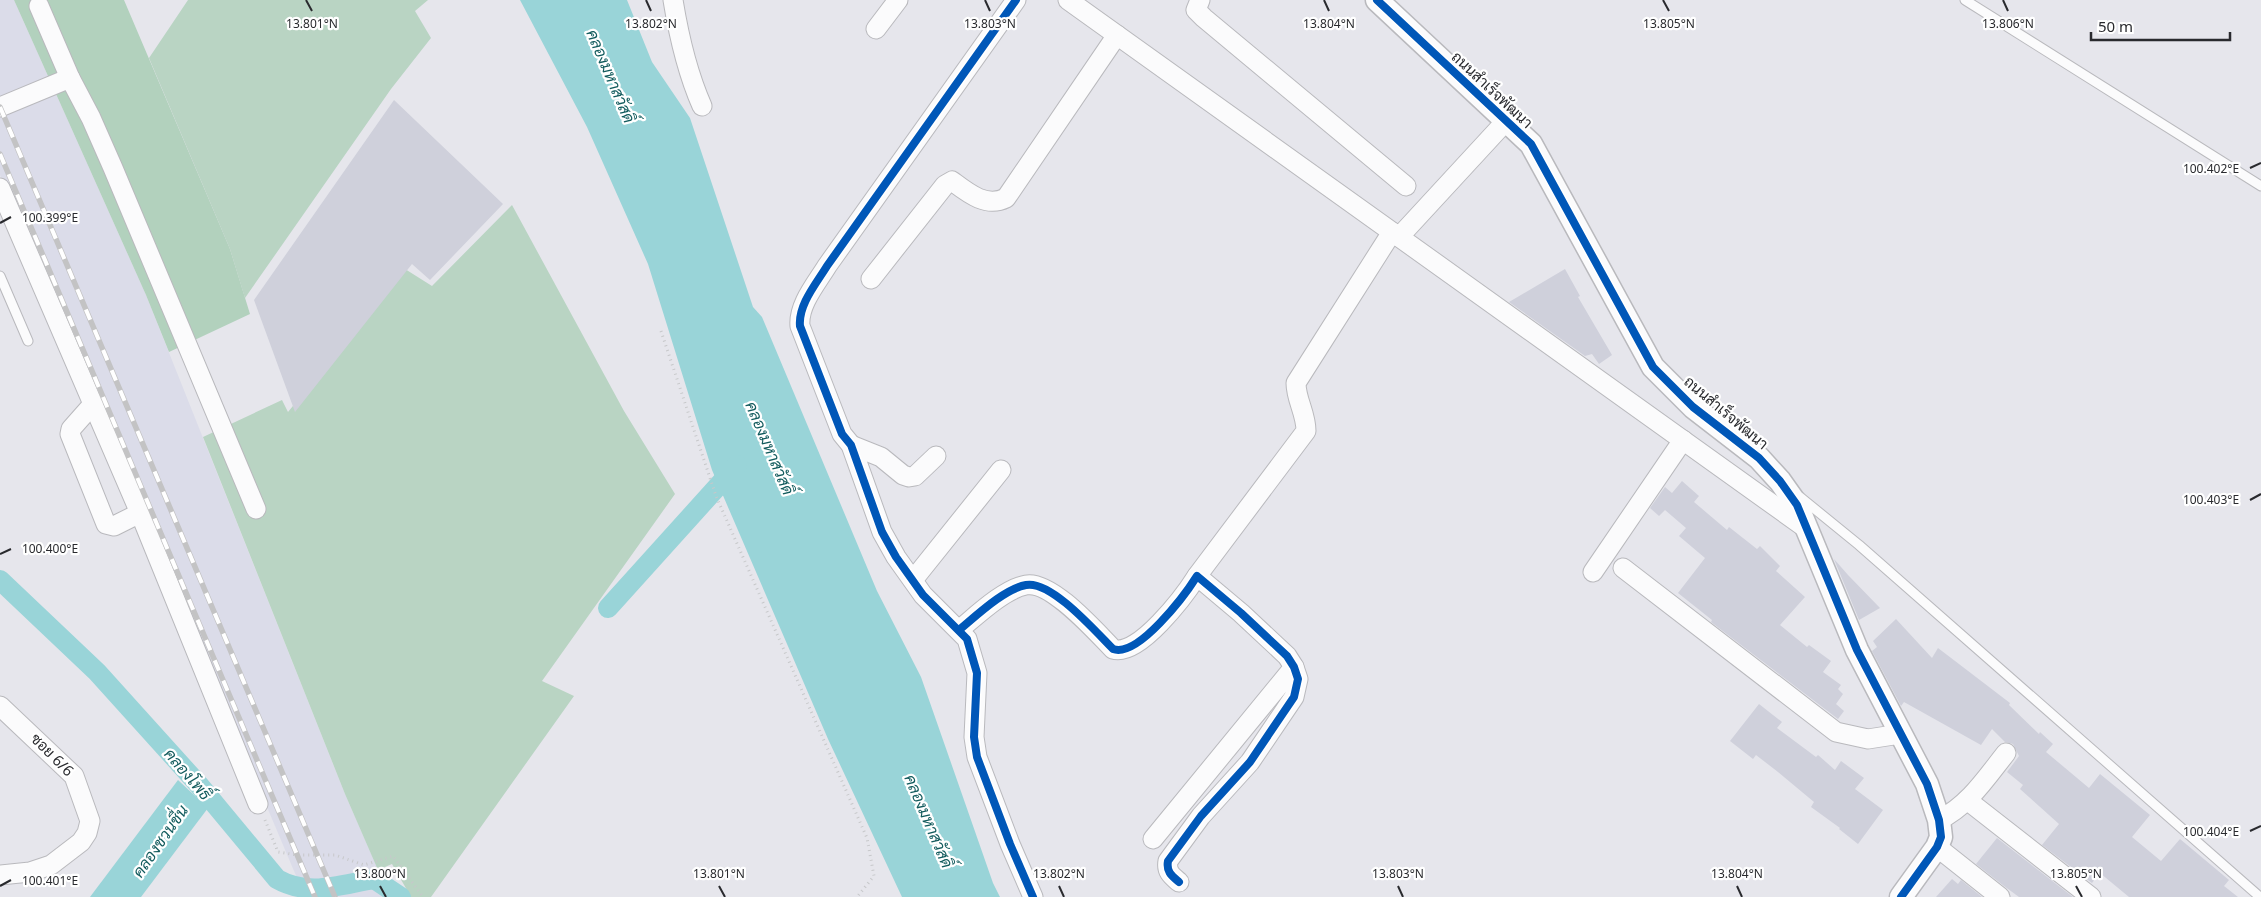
<svg xmlns="http://www.w3.org/2000/svg" width="2261" height="897" viewBox="0 0 2261 897" font-family="'Noto Sans',Sarabun,sans-serif">
  <rect width="100%" height="100%" fill="#e6e6ec"/>
  <path fill="#dbdce9" d="M0,0H14L146,295L345,794L390,897H305L0,175Z"/>
  <g fill="#b9d4c3">
    <path d="M188,0H428L415,11L431,38L391,89L245,298L230,249L149,58Z"/>
    <path d="M512,205L624,411L675,494L542,681L574,696L431,897H411L392,864L378,870L345,794L203,437L282,400L288,412L405,269L432,286Z"/>
  </g>
  <path fill="#b2d1bd" d="M14,0H124L230,249L250,314L169,352L146,295Z"/>
  <g fill="#99d4d8">
    <path d="M520,0H627L652,62L690,118L753,307L762,317L877,591L921,677L993,883L1000,897H902L828,739L712,470L648,264L587,127Z"/>
    <path d="M178,780L208,808L141,897H90Z"/>
  </g>
  <g fill="none" stroke-linecap="round" stroke-linejoin="round">
    <g stroke="#99d4d8" stroke-width="20">
      <path d="M0,580L97,672L199,785L277,879C309,897 339,885 374,879L401,897"/>
      <path d="M608,608L737,465"/>
    </g>
  </g>
  <g fill="#cfd0db">
    <path d="M394,100L503,204L430,280L412,264L295,412L254,300Z"/>
    <path d="M1565,269L1580,296L1578,297L1612,355L1599,364L1592,354L1585,356L1509,302Z"/>
    <path d="M1682,481L1699,496L1694,502L1727,530L1729,527L1757,549L1760,546L1780,566L1776,571L1805,597L1780,625L1807,647L1809,645L1831,661L1823,672L1841,685L1838,689L1843,694L1836,704L1844,711L1838,719L1711,622L1712,620L1678,593L1705,558L1679,536L1686,528L1665,510L1659,516L1650,508L1665,487L1672,493Z"/>
    <path d="M1834,559L1848,575L1880,608L1859,620Z"/>
    <path d="M1896,619L1932,658L1938,648L2010,703L2009,705L2039,734L2040,732L2053,744L2046,752L2089,788L2100,774L2150,815L2132,837L2161,861L2180,839L2229,880L2224,886L2238,897H2129L2100,873L2092,883L2042,845L2059,824L2020,789L2023,785L2007,772L2019,756L2013,744L2005,742L1992,729L1981,745L1904,702L1901,706L1872,651L1877,647L1873,641Z"/>
    <path d="M1759,704L1782,722L1777,728L1816,757L1818,755L1835,770L1841,761L1864,778L1855,789L1883,810L1858,844L1839,829L1840,828L1811,807L1814,802L1778,772L1756,755L1753,759L1730,741Z"/>
    <path d="M1997,838L2073,897H2019L2004,886L1976,864Z"/>
    <path d="M1952,879L1958,884L1961,880L1982,897H1936Z"/>
  </g>
  <g fill="none" stroke-linecap="round" stroke-linejoin="round">
    <g stroke="#b9b9bd" stroke-width="11">
      <g id="service">
        <path d="M1965,0L2261,186"/>
        <path d="M0,276L28,341"/>
        <path d="M1800,497L1859,545L2260,897"/>
      </g>
    </g>
    <g stroke="#b9b9bd" stroke-width="21">
      <g id="minor">
        <path d="M673,0C679,37 687,72 702,106"/>
        <path d="M1016,0L827,266C816,284 798,305 800,326L842,434L851,445L882,532L896,557L923,595L967,639L977,673L974,737L977,757L1010,844L1033,897"/>
        <path d="M1068,0L1807,529"/>
        <path d="M1200,0L1196,10L1204,18L1406,186"/>
        <path d="M39,6L70,78"/>
        <path d="M876,29L898,0"/>
        <path d="M0,107L70,78L91,118L113,168L256,509"/>
        <path d="M0,188L140,513L258,804"/>
        <path d="M1399,237L1506,121"/>
        <path d="M871,279L945,185L952,181C968,193 986,208 1006,198L1117,35"/>
        <path d="M94,403L71,429L70,434L106,524L114,526L140,513"/>
        <path d="M851,445L881,457L903,475L909,477L915,476L936,456"/>
        <path d="M1623,568L1836,732L1868,739L1900,734"/>
        <path d="M1593,572L1683,440"/>
        <path d="M1197,576L1306,431C1306,413 1296,400 1296,383L1392,232"/>
        <path d="M913,580L1001,470"/>
        <path d="M959,630C976,616 1004,589 1026,585C1051,580 1096,632 1113,649C1138,658 1185,595 1197,576L1241,613L1287,656L1294,667L1298,679L1294,697L1250,762L1201,816L1168,861C1166,872 1172,876 1179,882"/>
        <path d="M0,706L74,776L90,821L87,833L81,842L51,865L30,872L0,875"/>
        <path d="M1967,800L2091,897"/>
        <path d="M1939,820C1969,805 1986,778 2006,753"/>
        <path d="M1153,839L1294,667"/>
        <path d="M1937,847L2000,897"/>
      </g>
    </g>
    <g stroke="#b9b9bd" stroke-width="25">
      <path id="tertiary" d="M1377,0L1531,144L1653,367L1693,407L1759,458L1780,481L1797,505L1857,650L1927,784L1939,820L1941,837L1937,847L1901,897"/>
    </g>
    <g stroke="#c7c8ca" stroke-width="3" stroke-dasharray="1 4" stroke-linecap="butt">
      <path d="M661,331L716,496L867,838L874,876L857,897"/>
      <path d="M265,820L278,852L297,855H335L364,865L393,856L423,897"/>
    </g>
    <use href="#service" stroke="#fbfbfc" stroke-width="9"/>
    <use href="#minor" stroke="#fbfbfc" stroke-width="19"/>
    <use href="#tertiary" stroke="#fbfbfc" stroke-width="22"/>
    <g stroke="#c3c3c4" stroke-width="5.5">
      <g id="rail">
        <path d="M0,107L335,897"/>
        <path d="M0,154L315,897"/>
      </g>
    </g>
    <use href="#rail" stroke="#fff" stroke-width="4" stroke-dasharray="11" stroke-linecap="butt"/>
    <g stroke="#fff" stroke-width="11">
      <g id="cycleway">
        <path d="M1016,0L827,266C816,284 798,305 800,326L842,434L851,445L882,532L896,557L923,595L967,639L977,673L974,737L977,757L1010,844L1033,897"/>
        <path d="M1377,0L1531,144L1653,367L1693,407L1759,458L1780,481L1797,505L1857,650L1927,784L1939,820L1941,837L1937,847L1901,897"/>
        <path d="M959,630C976,616 1004,589 1026,585C1051,580 1096,632 1113,649C1138,658 1185,595 1197,576L1241,613L1287,656L1294,667L1298,679L1294,697L1250,762L1201,816L1168,861C1166,872 1172,876 1179,882"/>
      </g>
    </g>
    <use href="#cycleway" stroke="#0057b8" stroke-width="8"/>
  </g>
  <path fill="none" stroke="#292a2e" stroke-width="2" d="M306,0L312,11M646,0L651,11M985,0L990,11M1324,0L1329,11M1663,0L1669,11M2003,0L2008,11M2250,168L2261,163M0,223L11,217M2250,500L2261,494M0,554L11,549M2250,831L2261,826M0,886L11,880M380,886L386,897M719,886L725,897M1059,886L1064,897M1398,886L1403,897M1737,886L1742,897M2076,886L2082,897"/>
  <g text-anchor="middle" stroke-width="4.5" stroke-linejoin="round" paint-order="stroke">
    <g font-size="15" fill="#292a2e" stroke="#fff">
      <text transform="translate(1492 90) rotate(43)" y="5">ถนนสำเร็จพัฒนา</text>
      <text transform="translate(1726 413) rotate(40)" y="5">ถนนสำเร็จพัฒนา</text>
      <text transform="translate(52 755) rotate(45)" y="5">ซอย 6/6</text>
    </g>
    <g font-size="16" font-style="italic" fill="#125b5d" stroke="#fff">
      <text transform="translate(611 76) rotate(67)" y="6">คลองมหาสวัสดิ์</text>
      <text transform="translate(770 448) rotate(67)" y="6">คลองมหาสวัสดิ์</text>
      <text transform="translate(188 774) rotate(49)" y="6">คลองโพธิ์</text>
      <text transform="translate(929 821) rotate(67)" y="6">คลองมหาสวัสดิ์</text>
      <text transform="translate(160 841) rotate(-55)" y="6">คลองชวนชื่น</text>
    </g>
  </g>
  <g font-size="12" text-anchor="middle" fill="#292a2e" stroke="#fff" stroke-width="4.5" stroke-linejoin="round" paint-order="stroke">
    <text x="312" y="28">13.801°N</text>
    <text x="651" y="28">13.802°N</text>
    <text x="990" y="28">13.803°N</text>
    <text x="1329" y="28">13.804°N</text>
    <text x="1669" y="28">13.805°N</text>
    <text x="2008" y="28">13.806°N</text>
    <text x="2211" y="173">100.402°E</text>
    <text x="50" y="222">100.399°E</text>
    <text x="2211" y="504">100.403°E</text>
    <text x="50" y="553">100.400°E</text>
    <text x="2211" y="836">100.404°E</text>
    <text x="380" y="878">13.800°N</text>
    <text x="719" y="878">13.801°N</text>
    <text x="1059" y="878">13.802°N</text>
    <text x="1398" y="878">13.803°N</text>
    <text x="1737" y="878">13.804°N</text>
    <text x="2076" y="878">13.805°N</text>
    <text x="50" y="885">100.401°E</text>
  </g>
  <path d="M2091 32v8h139v-8" fill="none" stroke="#292a2e" stroke-width="2.5"/>
  <text x="2098" y="32" font-size="15" fill="#292a2e" stroke="#ffffff" stroke-width="4" paint-order="stroke">50 m</text>
</svg>
